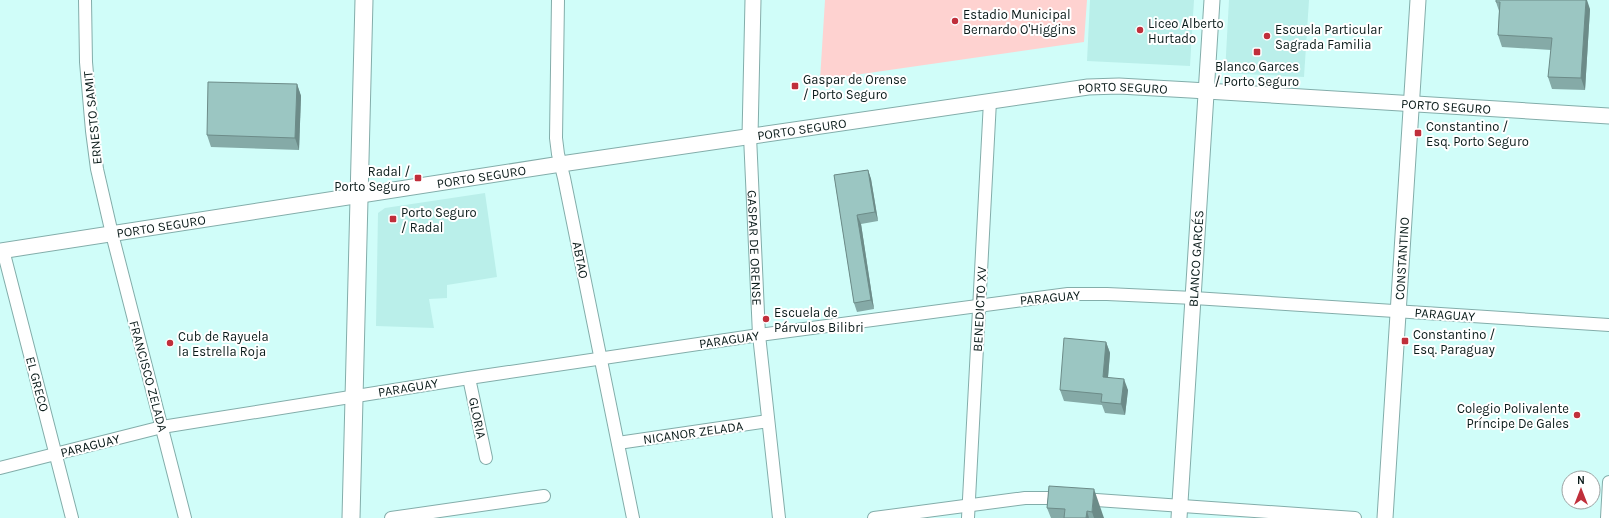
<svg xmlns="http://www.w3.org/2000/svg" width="1609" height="518" viewBox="0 0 1609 518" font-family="Karla,sans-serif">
  <rect width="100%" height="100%" fill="#d0fdf9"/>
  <g fill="#baefea">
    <path d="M1090,0H1194L1190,66L1087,61Z"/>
    <path d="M1229,0H1309L1304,77L1225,73Z"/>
    <path d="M485,193L497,277L447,285V298L429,299L434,328L376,326L378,213L385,208Z"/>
  </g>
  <path fill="#fed2d0" d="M825,0H1087L1084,42L820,80Z"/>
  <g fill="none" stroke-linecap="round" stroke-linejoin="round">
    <g stroke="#83adaa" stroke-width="14">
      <g id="minor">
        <path d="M85,0L86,62L92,131L97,169L112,234L185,518"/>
        <path d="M558,0L556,138L558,154L564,178L633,518"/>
        <path id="s1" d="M750,136L759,335L779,518"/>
        <path d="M3,250L72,518"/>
        <path d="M469,378L486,458"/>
        <path d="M618,443L768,421"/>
        <path d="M0,468L162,427L469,378L759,335L1068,294H1107L1194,298L1609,325"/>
        <path d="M1082,499L1355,518"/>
        <path d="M391,518L544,496"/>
        <path d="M874,518L1025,498H1064"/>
        <path d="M968,518L990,101"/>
        <path d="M1607,518L1609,482"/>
      </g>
    </g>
    <g stroke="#83adaa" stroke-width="17">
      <g id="tertiary">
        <path d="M750,136L753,0"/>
        <path id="s2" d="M0,251L561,164L1088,87L1119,86L1190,90L1609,116"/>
        <path id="s3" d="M1179,518L1212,0"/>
        <path id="s4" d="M1385,518L1418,0"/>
      </g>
    </g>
    <g stroke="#83adaa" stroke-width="19">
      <path id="secondary" d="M351,518L364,0"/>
    </g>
    <use href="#minor" stroke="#fff" stroke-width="12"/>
    <use href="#tertiary" stroke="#fff" stroke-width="15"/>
    <use href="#secondary" stroke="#fff" stroke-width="17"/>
  </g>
  <g fill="#85aaa7">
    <path d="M1496,2L1590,9L1585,90L1552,89L1548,77L1551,50L1502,47L1498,35L1499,11Z"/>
    <path d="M297,84L301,96L299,150L211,147L207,135Z"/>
    <path d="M868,170L871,179L878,221L861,224L874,309L857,312L854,303L834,175Z"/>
    <path d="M1106,342L1110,353L1108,378L1128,390L1125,415L1105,413L1102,405L1064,401L1060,390Z"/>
    <path d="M1049,486L1104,518H1051L1047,508Z"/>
  </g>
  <g fill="#6c8b88">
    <path d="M1586,0H1587L1590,9L1585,90L1581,78Z"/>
    <path d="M297,84L301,96L299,150L295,138Z"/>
    <path d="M868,170L871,179L878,221L875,212Z"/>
    <path d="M857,215L861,224L874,309L871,300Z"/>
    <path d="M1106,342L1110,353L1107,388L1103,377Z"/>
    <path d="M1124,379L1128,390L1125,415L1121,404Z"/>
    <path d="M1094,489L1104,518H1094L1092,512Z"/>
    <path d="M1087,511L1089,518H1086Z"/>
  </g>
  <g fill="#9bc6c2" stroke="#6c8b88">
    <path d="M1496,0H1586L1581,78L1548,77L1552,38L1498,35L1500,2H1496Z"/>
    <path d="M208,82L297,84L295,138L207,135Z"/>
    <path d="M868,170L875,212L857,215L871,300L854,303L834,175Z"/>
    <path d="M1064,338L1106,342L1103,377L1124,379L1121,404L1101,402L1102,394L1060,390Z"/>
    <path d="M1049,486L1094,489L1092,512L1087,511L1086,518H1064L1065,509L1047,508Z"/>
  </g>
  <g fill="#c02f3b" stroke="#fff" stroke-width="1.5">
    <circle cx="955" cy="21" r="4"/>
    <circle cx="1140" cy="30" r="4"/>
    <circle cx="1267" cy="36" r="4"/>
    <rect x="1253" y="48" width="8" height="8" rx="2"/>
    <rect x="791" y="82" width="8" height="8" rx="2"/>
    <rect x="1414" y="129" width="8" height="8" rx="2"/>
    <rect x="414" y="174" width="8" height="8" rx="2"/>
    <rect x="389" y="215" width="8" height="8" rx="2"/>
    <circle cx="766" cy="319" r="4"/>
    <rect x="1401" y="337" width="8" height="8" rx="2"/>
    <circle cx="170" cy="343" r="4"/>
    <circle cx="1577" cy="415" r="4"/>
  </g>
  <g text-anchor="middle" stroke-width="4" stroke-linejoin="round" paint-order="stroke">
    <g font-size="13" fill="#091a19" stroke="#fff" text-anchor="start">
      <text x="963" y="19">Estadio Municipal<tspan x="963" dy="15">Bernardo O'Higgins</tspan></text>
      <text x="1148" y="28">Liceo Alberto<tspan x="1148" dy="15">Hurtado</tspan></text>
      <text x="1275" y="34">Escuela Particular<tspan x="1275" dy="15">Sagrada Familia</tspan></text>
      <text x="1257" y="71" text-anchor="middle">Blanco Garces<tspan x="1257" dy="15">/ Porto Seguro</tspan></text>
      <text x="803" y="84">Gaspar de Orense<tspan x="803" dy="15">/ Porto Seguro</tspan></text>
      <text x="1426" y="131">Constantino /<tspan x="1426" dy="15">Esq. Porto Seguro</tspan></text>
      <text x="410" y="176" text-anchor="end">Radal /<tspan x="410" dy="15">Porto Seguro</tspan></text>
      <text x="401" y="217">Porto Seguro<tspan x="401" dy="15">/ Radal</tspan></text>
      <text x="774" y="317">Escuela de<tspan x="774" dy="15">Párvulos Bilibri</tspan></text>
      <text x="1413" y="339">Constantino /<tspan x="1413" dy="15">Esq. Paraguay</tspan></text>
      <text x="178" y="341">Cub de Rayuela<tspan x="178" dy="15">la Estrella Roja</tspan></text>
      <text x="1569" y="413" text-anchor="end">Colegio Polivalente<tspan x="1569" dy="15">Príncipe De Gales</tspan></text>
    </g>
    <g font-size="13" fill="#091a19" stroke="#fff">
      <text dy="5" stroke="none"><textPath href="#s2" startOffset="1135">PORTO SEGURO</textPath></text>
      <text dy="5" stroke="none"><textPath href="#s2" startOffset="1459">PORTO SEGURO</textPath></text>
      <text transform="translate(92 118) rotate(-96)" y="5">ERNESTO SAMIT</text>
      <text dy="5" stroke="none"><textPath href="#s2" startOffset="811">PORTO SEGURO</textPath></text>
      <text dy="5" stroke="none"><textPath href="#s2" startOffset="487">PORTO SEGURO</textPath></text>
      <text dy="5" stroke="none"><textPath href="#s2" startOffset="163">PORTO SEGURO</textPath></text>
      <text dy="5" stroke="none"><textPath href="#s1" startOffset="112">GASPAR DE ORENSE</textPath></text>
      <text dy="5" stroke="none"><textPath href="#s3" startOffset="260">BLANCO GARCÉS</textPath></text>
      <text dy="5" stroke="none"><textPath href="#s4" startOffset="260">CONSTANTINO</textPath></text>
      <text transform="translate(581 260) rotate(79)" y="5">ABTAO</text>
      <text transform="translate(1050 297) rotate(-5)" y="5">PARAGUAY</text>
      <text transform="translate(979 309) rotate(-87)" y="5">BENEDICTO XV</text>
      <text transform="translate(1445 314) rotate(4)" y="5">PARAGUAY</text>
      <text transform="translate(729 339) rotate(-8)" y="5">PARAGUAY</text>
      <text transform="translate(149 376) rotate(75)" y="5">FRANCISCO ZELADA</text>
      <text transform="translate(38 384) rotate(75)" y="5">EL GRECO</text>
      <text transform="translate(408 387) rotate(-9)" y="5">PARAGUAY</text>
      <text transform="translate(478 418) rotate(78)" y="5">GLORIA</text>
      <text transform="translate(693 432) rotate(-8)" y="5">NICANOR ZELADA</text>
      <text transform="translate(90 445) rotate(-14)" y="5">PARAGUAY</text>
    </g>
  </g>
  <g transform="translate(1581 490)"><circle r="19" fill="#ffffff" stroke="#9da3a3"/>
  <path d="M0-3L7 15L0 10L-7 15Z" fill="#c02f3b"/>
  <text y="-6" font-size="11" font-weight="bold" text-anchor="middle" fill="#091a19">N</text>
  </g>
</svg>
